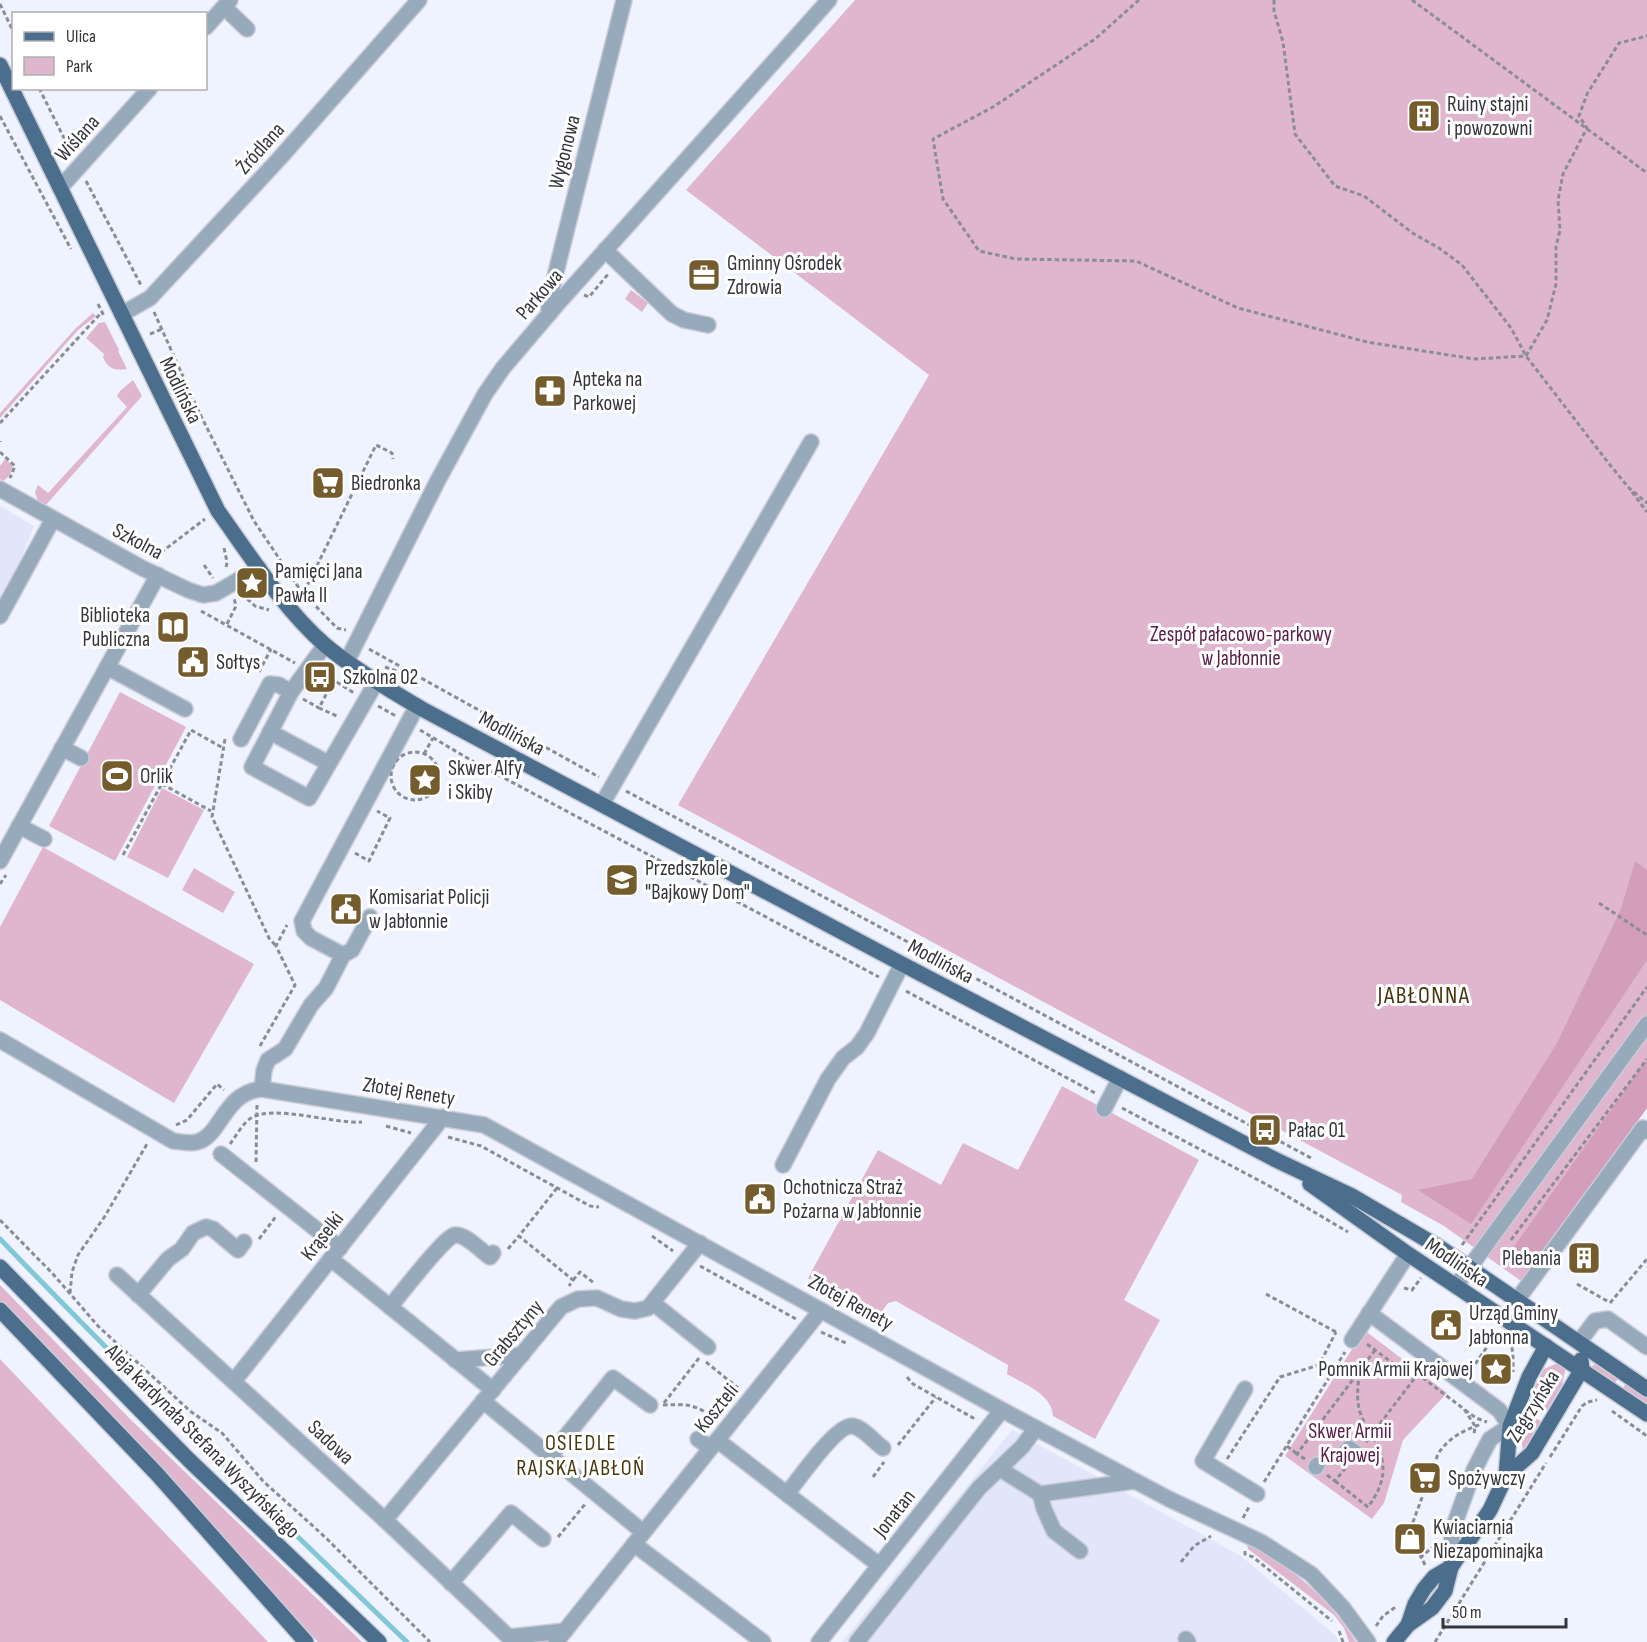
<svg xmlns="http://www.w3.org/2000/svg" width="1647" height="1642" viewBox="0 0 1647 1642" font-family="'Sofia Sans Condensed',sans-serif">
  <rect width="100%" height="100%" fill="#eff2ff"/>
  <g fill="#e2e6fa">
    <path d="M0,506L34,526L0,611Z"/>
    <path d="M1012,1430L1241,1556L1336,1636L1338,1642H842Z"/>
  </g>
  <g fill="#dfb6cd">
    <path d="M855,0H1647V1108L1521,1281L1444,1226L1401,1202L1402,1195L678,805L929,375L686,190Z"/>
    <path d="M631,290L648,303L642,312L625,299Z"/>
    <path d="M93,313L96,316L78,330L0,418V413L75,329Z"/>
    <path d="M105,322L119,350L118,351L127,369C115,371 108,369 103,357L104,354L86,338L99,323Z"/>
    <path d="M133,380L142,396L45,506L38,502L35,492L38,485L48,493L127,407L117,396L120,391Z"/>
    <path d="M5,459L12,465C13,472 9,477 3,481L0,479V466Z"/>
    <path d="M120,692L186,727L115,861L49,826Z"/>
    <path d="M162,788L204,810L168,878L127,857Z"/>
    <path d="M43,847L254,964L174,1103L0,1000V927Z"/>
    <path d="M194,868L235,892L223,913L182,890Z"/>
    <path d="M1062,1086L1199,1160L1124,1300L1160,1320L1095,1439L1053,1416C1052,1394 1024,1384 1007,1374L1008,1365L896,1301L888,1303L878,1317L808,1278L878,1150L941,1185L963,1143L1018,1170Z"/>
    <path d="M0,1285L129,1418L362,1642H318L122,1428L0,1303Z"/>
    <path d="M1364,1330L1447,1393L1403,1440L1384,1503L1372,1519L1285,1456Z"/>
    <path d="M0,1359L268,1642H0Z"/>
    <path d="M1560,1362L1566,1366L1562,1385L1546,1412L1541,1410L1540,1393L1533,1390L1544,1369Z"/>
    <path d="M1595,1364L1618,1378L1614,1385L1592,1370L1591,1367Z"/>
    <path d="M1626,1383L1647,1398V1407L1622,1390Z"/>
    <path d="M1529,1400L1533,1401L1534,1418L1541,1421L1523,1451L1519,1428Z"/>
    <path d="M1247,1544C1291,1565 1330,1600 1356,1642H1349L1344,1628L1334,1615L1248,1549Z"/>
  </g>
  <g fill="#d29ebb">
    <path d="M1635,861L1647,870V960L1471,1224L1418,1190L1472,1179L1557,1043L1621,909Z"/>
    <path d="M1647,1059V1108L1529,1270L1508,1255Z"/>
  </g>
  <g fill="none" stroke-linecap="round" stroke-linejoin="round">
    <path stroke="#81c7d5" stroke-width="5" d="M0,1239C133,1377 269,1510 407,1642"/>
    <g stroke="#caccd8" stroke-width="18">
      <g id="minor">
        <path d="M224,7L247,29"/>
        <path d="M206,27L230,0"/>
        <path d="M60,188L150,88"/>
        <path d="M605,250L672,314L684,320L708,325"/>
        <path d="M122,314L150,298L279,159L419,0"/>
        <path d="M549,314V301L558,264L624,0"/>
        <path d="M0,489L142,568L188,590L203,595L216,593L259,568"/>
        <path d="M0,616L53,519"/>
        <path d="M325,645L291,692L252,767L309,798L377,681"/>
        <path d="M347,661L437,482L485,394L503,368L560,301L829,0"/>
        <path d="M107,667L185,709"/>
        <path d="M270,732L328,763"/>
        <path d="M241,739L270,684L279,685L291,692"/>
        <path d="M62,748L81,758"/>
        <path d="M602,804L811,442"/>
        <path d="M19,826L44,839"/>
        <path d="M0,861L158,575"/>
        <path d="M343,955L311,938L304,931L302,921L417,706"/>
        <path d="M0,1040L173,1141C181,1142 189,1144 197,1142C221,1136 224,1092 262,1089L484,1125L1002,1410L1169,1499L1261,1542L1311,1574L1343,1608L1368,1642"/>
        <path d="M262,1089L264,1070L268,1060L285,1049L311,1005L326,988L343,955L352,950L370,917"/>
        <path d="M1104,1109L1120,1078"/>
        <path d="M221,1154L340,1248"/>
        <path d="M783,1165L828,1079L843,1058L857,1047L867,1033L902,964"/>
        <path d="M331,1259L493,1390"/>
        <path d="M117,1275L385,1520L514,1642"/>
        <path d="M1456,1286L1647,1024"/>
        <path d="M138,1295L168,1259L182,1249L193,1233L206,1227L213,1229L238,1250L244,1242"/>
        <path d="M1517,1300L1643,1128L1647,1131"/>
        <path d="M653,1303L708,1347"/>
        <path d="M390,1307C399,1296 446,1235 455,1235C466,1234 481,1251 490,1257L493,1253"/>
        <path d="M1369,1313L1499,1410L1510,1426L1490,1439L1474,1470L1452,1531L1451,1567"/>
        <path d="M1352,1340L1408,1254"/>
        <path d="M1579,1342L1595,1321L1608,1319L1647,1347"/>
        <path d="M455,1360L522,1355"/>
        <path d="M234,1381L443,1117"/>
        <path d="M1245,1389L1203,1461L1257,1494"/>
        <path d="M483,1401L643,1532"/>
        <path d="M698,1439L710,1448"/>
        <path d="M717,1440L879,1565"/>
        <path d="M1346,1451L1349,1448L1357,1454"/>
        <path d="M550,1456L613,1378L650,1405"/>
        <path d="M1316,1467L1317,1465"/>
        <path d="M1000,1469L1040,1494L1135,1481"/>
        <path d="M787,1494C798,1480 836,1425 852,1426C863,1427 874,1442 883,1448"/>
        <path d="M1040,1494L1044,1509L1054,1531L1080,1551"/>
        <path d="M385,1520L561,1307L578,1299L597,1298L621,1309L635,1311L648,1308L700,1243"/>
        <path d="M634,1544L763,1642"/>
        <path d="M451,1583C471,1559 491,1537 511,1513L543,1539"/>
        <path d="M509,1637L565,1631"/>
        <path d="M1186,1639L1188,1642"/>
        <path d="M556,1642L821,1310"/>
        <path d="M819,1642L1002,1410"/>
        <path d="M857,1642L979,1488L1022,1447L1036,1428"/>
      </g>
    </g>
    <g stroke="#caccd8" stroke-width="18">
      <g id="major">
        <path d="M0,65L218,511C251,557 283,608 325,645C352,668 391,691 422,709L902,964L1276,1160L1352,1196L1439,1247L1647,1389"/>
        <path d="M1310,1184L1408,1254L1647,1414"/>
        <path d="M0,1267L189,1460L379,1642"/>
        <path d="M0,1310L157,1474L306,1642"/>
        <path d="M1506,1476L1532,1453L1582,1369L1581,1360"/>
        <path d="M1408,1625L1415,1604L1424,1589L1434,1577L1451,1567L1490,1510L1506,1476L1510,1426L1529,1377L1546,1346"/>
        <path d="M1394,1642L1408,1625L1432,1608L1445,1591L1451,1567"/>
      </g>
    </g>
    <g stroke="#8b8d95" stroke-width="3" stroke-dasharray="4.5 3" stroke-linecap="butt">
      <path d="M1139,0L1095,39L993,107L933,139L943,199L979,251L1016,259L1136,261L1238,308L1367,342L1474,359L1526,356"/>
      <path d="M1274,0V11L1283,42L1295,134L1335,186L1364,196L1414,234L1439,248L1462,265L1511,328L1526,356L1610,465L1629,488L1647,503"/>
      <path d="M1412,0L1647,173"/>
      <path d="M0,4L14,33"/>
      <path d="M39,88L72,154"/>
      <path d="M0,116L71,249"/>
      <path d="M86,181L142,287"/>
      <path d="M584,295L589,297L609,273"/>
      <path d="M98,304L104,316"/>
      <path d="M154,312L200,414L254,521L301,591L337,628L346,630"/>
      <path d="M150,334L162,329"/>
      <path d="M1526,356L1547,320L1556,284V247L1560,230L1558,200L1563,174L1587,128L1579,116L1587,94L1619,43L1647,36"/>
      <path d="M0,423L101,313"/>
      <path d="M0,441V442"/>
      <path d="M0,452L15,466L10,478"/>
      <path d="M1632,492L1647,512"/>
      <path d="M224,548L227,562L226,568"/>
      <path d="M155,557L205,519"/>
      <path d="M204,565L213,578"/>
      <path d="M301,591L308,584L376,445L392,453L393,459"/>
      <path d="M241,597L244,596L255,606L269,610"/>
      <path d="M201,611L295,663"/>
      <path d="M227,624L236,606L234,598"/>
      <path d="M369,649L599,777"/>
      <path d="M385,667L399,672V678"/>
      <path d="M259,672L271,649"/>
      <path d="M400,673L411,680L418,687"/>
      <path d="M324,674L354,693"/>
      <path d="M333,681L319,708L339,717"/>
      <path d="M303,699L319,708"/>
      <path d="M378,706L396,716"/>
      <path d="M420,730L474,762L879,977"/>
      <path d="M225,739L212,817L269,938L276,946"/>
      <circle cx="415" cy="776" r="24"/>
      <path d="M424,754L433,738"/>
      <path d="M162,784L211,811"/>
      <path d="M626,791L1311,1158"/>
      <path d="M355,853L369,861L390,818L377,811"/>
      <path d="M123,855L191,730L223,748"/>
      <path d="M0,884L6,875"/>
      <path d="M1599,903L1647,935"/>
      <path d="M906,991L1095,1093"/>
      <path d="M260,1046L295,985L276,946L287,925"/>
      <path d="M1122,1108L1275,1189L1348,1232"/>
      <path d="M176,1125L187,1120L217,1084L224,1090"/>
      <path d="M386,1126L411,1133"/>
      <path d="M448,1137L481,1146L590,1206L599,1207"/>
      <path d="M230,1144C236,1136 243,1123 251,1118C274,1104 332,1124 362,1122"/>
      <path d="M256,1162L257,1105"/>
      <path d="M557,1188L519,1236L573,1280L569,1286"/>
      <path d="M0,1220L53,1274L98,1326L190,1411L222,1433L263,1481L325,1537L430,1642"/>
      <path d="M652,1236L673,1251"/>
      <path d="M259,1239L277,1215"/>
      <path d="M1511,1240L1647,1059"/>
      <path d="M1462,1245L1647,987"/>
      <path d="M508,1249L519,1236"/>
      <path d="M700,1266L796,1319"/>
      <path d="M573,1280L580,1272L594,1283"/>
      <path d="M1577,1284L1609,1302"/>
      <path d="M1404,1288L1412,1290L1421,1278"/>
      <path d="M70,1293L72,1272L78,1255L105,1216L147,1144"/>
      <path d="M1266,1294L1336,1332"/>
      <path d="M1610,1303L1647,1259"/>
      <path d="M821,1332L848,1344"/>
      <path d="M1510,1340L1513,1353V1372"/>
      <path d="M1367,1344L1414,1379"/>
      <path d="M706,1362L738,1388"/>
      <path d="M1471,1370L1498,1331"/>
      <path d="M907,1377L913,1384L975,1419"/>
      <path d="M664,1403L699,1358"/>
      <path d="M663,1405C688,1404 695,1404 716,1419"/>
      <path d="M1465,1410L1476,1418L1487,1422"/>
      <path d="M1612,1411L1647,1436"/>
      <path d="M1366,1442L1414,1379L1419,1375L1464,1409L1475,1426L1474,1435"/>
      <path d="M898,1445L936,1397"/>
      <path d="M1287,1446L1297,1454"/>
      <path d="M1550,1457L1582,1406L1588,1402L1597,1400"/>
      <path d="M1227,1459L1280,1377L1319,1365L1336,1332"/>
      <path d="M1305,1459L1297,1454L1375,1350"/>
      <path d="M1327,1475L1335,1481L1347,1466"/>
      <path d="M873,1477L884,1462"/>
      <path d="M1335,1481L1368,1507C1386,1482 1388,1464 1373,1437C1368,1429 1363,1421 1360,1412C1356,1399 1358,1387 1359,1374"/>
      <path d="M1264,1482L1345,1352"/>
      <path d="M1243,1518L1250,1505"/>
      <path d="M558,1537L586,1503"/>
      <path d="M1245,1551V1554L1253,1557L1332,1621"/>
      <path d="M1420,1558L1436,1544"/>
      <path d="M1181,1562L1194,1546L1211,1536"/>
      <path d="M1425,1565L1414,1542L1413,1522L1438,1454C1449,1437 1464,1430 1482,1424"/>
      <path d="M1376,1626L1383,1616L1397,1606"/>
      <path d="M1339,1631L1343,1642"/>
      <path d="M1435,1642L1546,1463"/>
    </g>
    <use href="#minor" stroke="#97aabb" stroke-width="15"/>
    <use href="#major" stroke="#4a6e8c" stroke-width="15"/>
  </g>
  <defs>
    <g id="building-square" transform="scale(1.725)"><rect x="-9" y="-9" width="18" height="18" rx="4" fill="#745c2d" stroke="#fff"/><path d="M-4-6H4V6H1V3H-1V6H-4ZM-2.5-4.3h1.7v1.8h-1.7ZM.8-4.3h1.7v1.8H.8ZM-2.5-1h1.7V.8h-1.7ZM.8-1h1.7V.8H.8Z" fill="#fff"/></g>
    <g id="office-square" transform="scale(1.725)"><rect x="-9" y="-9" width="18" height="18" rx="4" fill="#745c2d" stroke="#fff"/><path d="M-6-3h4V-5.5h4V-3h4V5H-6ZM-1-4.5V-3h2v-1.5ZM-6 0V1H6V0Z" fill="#fff"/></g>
    <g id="pharmacy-square" transform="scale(1.725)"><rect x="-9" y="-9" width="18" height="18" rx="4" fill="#745c2d" stroke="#fff"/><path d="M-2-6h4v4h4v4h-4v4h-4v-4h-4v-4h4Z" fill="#fff"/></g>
    <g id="supermarket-square" transform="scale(1.725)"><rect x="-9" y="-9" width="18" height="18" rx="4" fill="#745c2d" stroke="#fff"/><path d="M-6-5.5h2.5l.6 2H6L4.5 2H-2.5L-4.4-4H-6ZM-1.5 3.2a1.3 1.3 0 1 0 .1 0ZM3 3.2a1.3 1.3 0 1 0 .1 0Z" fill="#fff"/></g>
    <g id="sight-square" transform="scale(1.725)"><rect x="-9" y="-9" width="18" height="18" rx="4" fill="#745c2d" stroke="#fff"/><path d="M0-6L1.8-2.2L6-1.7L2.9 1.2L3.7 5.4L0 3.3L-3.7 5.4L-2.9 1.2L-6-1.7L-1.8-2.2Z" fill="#fff"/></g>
    <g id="library-square" transform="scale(1.725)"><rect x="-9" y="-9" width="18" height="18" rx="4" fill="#745c2d" stroke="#fff"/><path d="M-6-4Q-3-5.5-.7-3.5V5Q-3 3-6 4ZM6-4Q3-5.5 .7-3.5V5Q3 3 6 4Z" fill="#fff"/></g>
    <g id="civic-square" transform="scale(1.725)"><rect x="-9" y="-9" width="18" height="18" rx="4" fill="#745c2d" stroke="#fff"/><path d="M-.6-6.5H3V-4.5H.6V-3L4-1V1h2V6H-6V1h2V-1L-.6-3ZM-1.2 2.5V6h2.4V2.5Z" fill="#fff"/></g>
    <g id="bus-square" transform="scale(1.725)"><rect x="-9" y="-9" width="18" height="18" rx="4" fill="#745c2d" stroke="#fff"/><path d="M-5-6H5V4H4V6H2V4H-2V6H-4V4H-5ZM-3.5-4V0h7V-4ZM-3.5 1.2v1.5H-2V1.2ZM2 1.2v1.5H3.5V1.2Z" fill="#fff"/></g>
    <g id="stadium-square" transform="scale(1.725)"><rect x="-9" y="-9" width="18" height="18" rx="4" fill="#745c2d" stroke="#fff"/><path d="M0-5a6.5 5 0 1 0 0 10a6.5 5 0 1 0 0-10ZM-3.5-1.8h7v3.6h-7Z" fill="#fff"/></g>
    <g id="school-square" transform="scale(1.725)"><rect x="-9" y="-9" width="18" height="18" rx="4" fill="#745c2d" stroke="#fff"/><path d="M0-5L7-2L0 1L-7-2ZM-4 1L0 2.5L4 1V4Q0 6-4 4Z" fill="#fff"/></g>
    <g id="shop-square" transform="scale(1.725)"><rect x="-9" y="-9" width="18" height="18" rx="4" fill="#745c2d" stroke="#fff"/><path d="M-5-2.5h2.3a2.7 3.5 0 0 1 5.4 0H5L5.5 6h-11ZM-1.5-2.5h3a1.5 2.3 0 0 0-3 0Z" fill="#fff"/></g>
  </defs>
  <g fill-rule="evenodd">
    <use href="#building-square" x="1424" y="116"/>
    <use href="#office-square" x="704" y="275"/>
    <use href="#pharmacy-square" x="550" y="391"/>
    <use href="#supermarket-square" x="328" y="483"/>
    <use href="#sight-square" x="252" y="583"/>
    <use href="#library-square" x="173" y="627"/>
    <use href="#civic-square" x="193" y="662"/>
    <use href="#bus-square" x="320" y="677"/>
    <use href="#stadium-square" x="117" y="776"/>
    <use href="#sight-square" x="425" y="780"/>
    <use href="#school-square" x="622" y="880"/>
    <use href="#civic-square" x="346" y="909"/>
    <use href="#bus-square" x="1265" y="1130"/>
    <use href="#civic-square" x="760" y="1199"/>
    <use href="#building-square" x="1584" y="1258"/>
    <use href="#civic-square" x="1446" y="1325"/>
    <use href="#sight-square" x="1496" y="1369"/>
    <use href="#supermarket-square" x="1425" y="1478"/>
    <use href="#shop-square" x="1410" y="1539"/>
  </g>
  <g text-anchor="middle" stroke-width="6" stroke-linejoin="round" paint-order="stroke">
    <g font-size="21" fill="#35363b" stroke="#fff" text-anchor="start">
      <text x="1447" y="111">Ruiny stajni<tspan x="1447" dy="24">i powozowni</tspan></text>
      <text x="727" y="270">Gminny Ośrodek<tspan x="727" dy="24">Zdrowia</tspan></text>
      <text x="573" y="386">Apteka na<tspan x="573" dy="24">Parkowej</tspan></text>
      <text x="351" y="490">Biedronka</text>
      <text x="275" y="578">Pamięci Jana<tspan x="275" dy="24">Pawła II</tspan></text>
      <text x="150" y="622" text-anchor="end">Biblioteka<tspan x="150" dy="24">Publiczna</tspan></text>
      <text x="216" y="669">Sołtys</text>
      <text x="343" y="684">Szkolna 02</text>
      <text x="448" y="775">Skwer Alfy<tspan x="448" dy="24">i Skiby</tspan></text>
      <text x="140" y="783">Orlik</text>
      <text x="645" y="875">Przedszkole<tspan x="645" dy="24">"Bajkowy Dom"</tspan></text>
      <text x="369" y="904">Komisariat Policji<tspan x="369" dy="24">w Jabłonnie</tspan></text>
      <text x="1288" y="1137">Pałac 01</text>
      <text x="783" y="1194">Ochotnicza Straż<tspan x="783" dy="24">Pożarna w Jabłonnie</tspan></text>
      <text x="1561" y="1265" text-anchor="end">Plebania</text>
      <text x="1469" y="1320">Urząd Gminy<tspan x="1469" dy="24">Jabłonna</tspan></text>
      <text x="1473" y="1376" text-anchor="end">Pomnik Armii Krajowej</text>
      <text x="1448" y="1485">Spożywczy</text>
      <text x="1433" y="1534">Kwiaciarnia<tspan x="1433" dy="24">Niezapominajka</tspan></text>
    </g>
    <g font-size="21" fill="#35363b" stroke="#fff">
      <text transform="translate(77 138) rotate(-48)" y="7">Wiślana</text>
      <text transform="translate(260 148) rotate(-48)" y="7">Źródlana</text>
      <text transform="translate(564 152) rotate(-76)" y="7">Wygonowa</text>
      <text transform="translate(539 294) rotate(-49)" y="7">Parkowa</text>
      <text transform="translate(181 390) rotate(64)" y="7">Modlińska</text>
      <text transform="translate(138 541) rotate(28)" y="7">Szkolna</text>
      <text transform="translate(512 733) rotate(28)" y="7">Modlińska</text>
      <text transform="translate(941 961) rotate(28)" y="7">Modlińska</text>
      <text transform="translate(409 1091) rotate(9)" y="7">Złotej Renety</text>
      <text transform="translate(322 1236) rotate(-52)" y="7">Krąselki</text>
      <text transform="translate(1457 1262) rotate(34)" y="7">Modlińska</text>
      <text transform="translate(851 1302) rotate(29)" y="7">Złotej Renety</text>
      <text transform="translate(513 1333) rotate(-50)" y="7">Grabsztyny</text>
      <text transform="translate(1533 1406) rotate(-58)" y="7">Zegrzyńska</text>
      <text transform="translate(716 1408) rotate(-51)" y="7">Koszteli</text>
      <text transform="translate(203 1441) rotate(45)" y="7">Aleja kardynała Stefana Wyszyńskiego</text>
      <text transform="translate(331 1442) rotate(43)" y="7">Sadowa</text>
      <text transform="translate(894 1513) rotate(-52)" y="7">Jonatan</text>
    </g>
    <g font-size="21" fill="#5a1d45" stroke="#fff">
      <text x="1241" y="641">Zespół pałacowo-parkowy<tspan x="1241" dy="24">w Jabłonnie</tspan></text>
      <text x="1350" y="1438">Skwer Armii<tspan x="1350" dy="24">Krajowej</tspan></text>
    </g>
    <g font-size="22" letter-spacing="1.5" fill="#48360f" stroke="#fff">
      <text x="581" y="1450">OSIEDLE<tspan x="581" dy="25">RAJSKA JABŁOŃ</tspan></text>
    </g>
    <g font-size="24" letter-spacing="1.5" fill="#48360f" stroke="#fff">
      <text x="1424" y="1003">JABŁONNA</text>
    </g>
  </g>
  <rect x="12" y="12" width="195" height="78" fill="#ffffff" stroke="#aeafb1" stroke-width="1.5"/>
  <rect x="24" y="32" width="30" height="9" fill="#4a6e8c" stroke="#aeafb1" stroke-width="1.5"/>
  <text x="66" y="42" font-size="18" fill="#35363b">Ulica</text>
  <rect x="24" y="57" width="30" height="18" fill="#dfb6cd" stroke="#aeafb1" stroke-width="1.5"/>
  <text x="66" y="72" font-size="18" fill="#35363b">Park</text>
  <path d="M1443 1618v9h123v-9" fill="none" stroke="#35363b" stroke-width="3"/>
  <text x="1452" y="1618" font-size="18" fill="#35363b" stroke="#ffffff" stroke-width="4.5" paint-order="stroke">50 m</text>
</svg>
